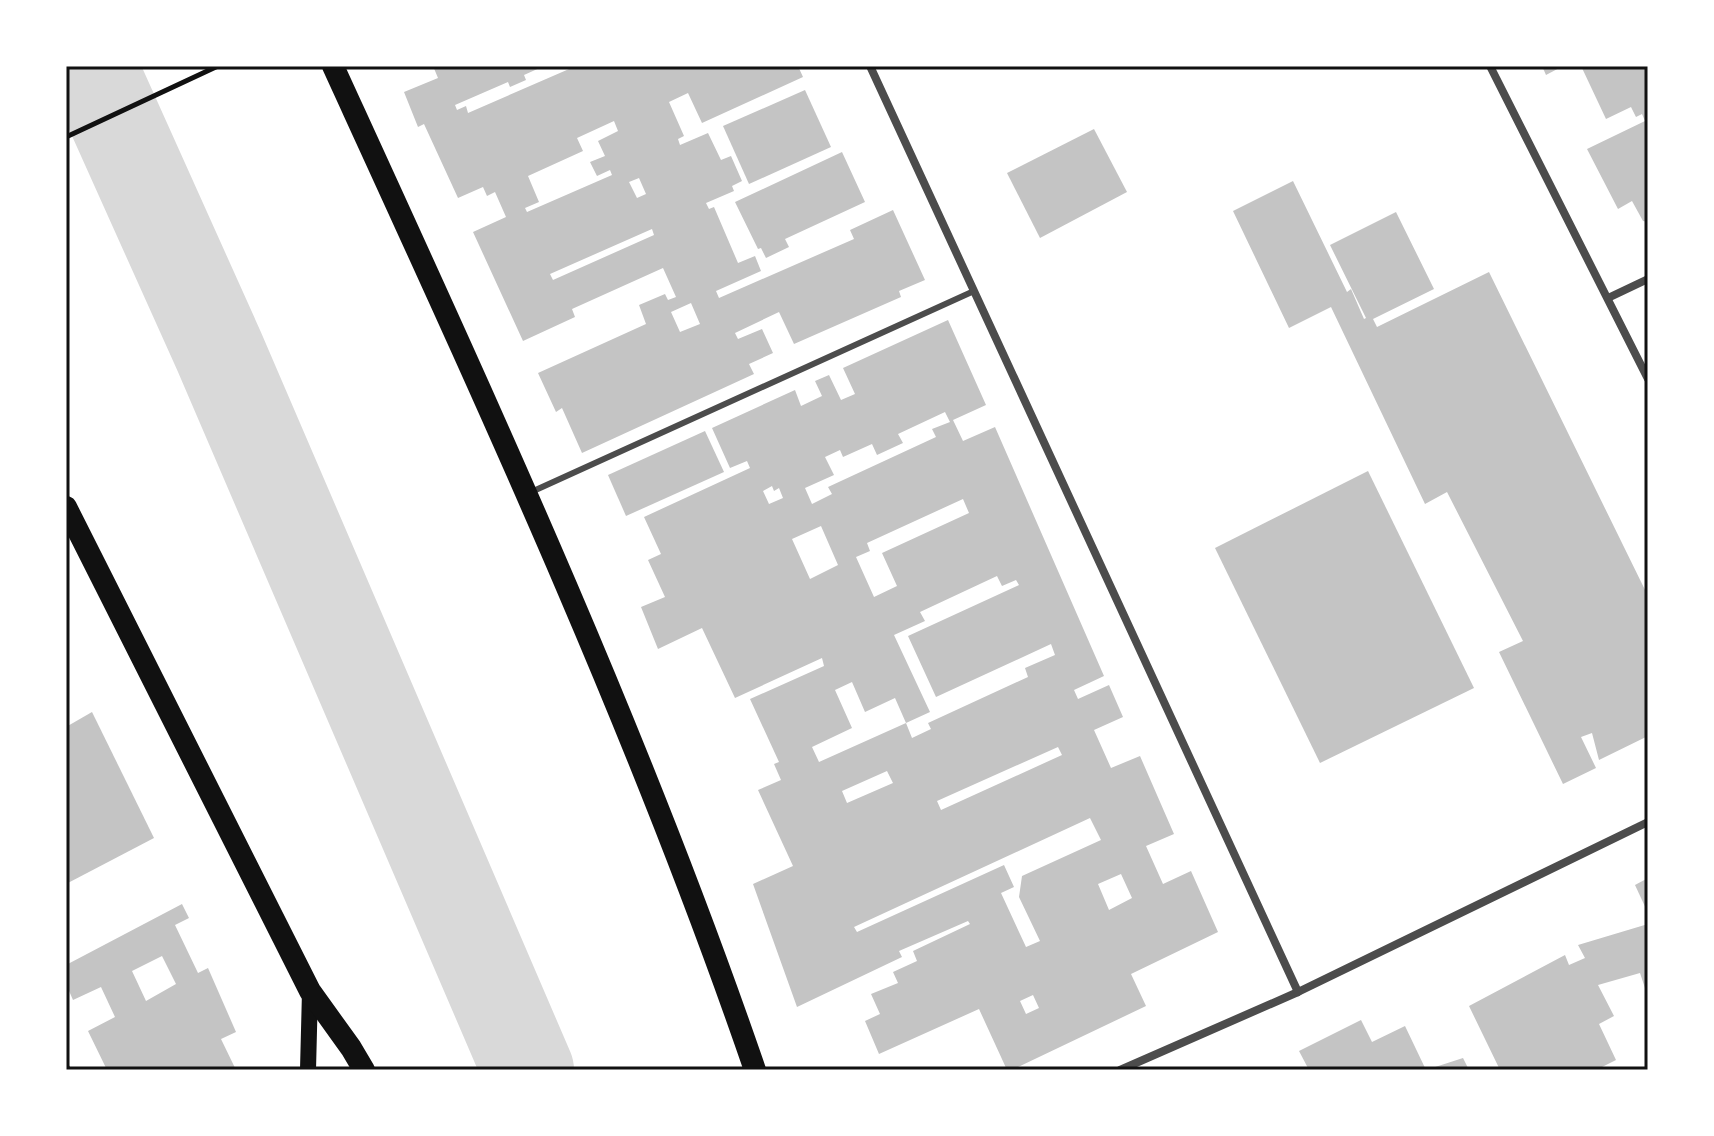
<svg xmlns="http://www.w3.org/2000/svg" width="1714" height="1136" viewBox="0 0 1714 1136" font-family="'DejaVu Sans',sans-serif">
  <rect width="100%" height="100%" fill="#fff"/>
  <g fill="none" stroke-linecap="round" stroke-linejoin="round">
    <path stroke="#d9d9d9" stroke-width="92" d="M91,66L219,351L528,1070"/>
  </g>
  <g fill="#c4c4c4" fill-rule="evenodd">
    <path d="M433,66H544L524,75L526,80L510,87L508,82L455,105L457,110L466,106L468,113L576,66H798L803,77L702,123L688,93L669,102L684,136L678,139L680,145L708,133L721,160L731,156L742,181L732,186L734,191L706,203L709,209L714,207L738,263L755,256L761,271L716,291L719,298L854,239L850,230L893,210L925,280L899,291L901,297L794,344L779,312L735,333L738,339L762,329L773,353L749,364L754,374L582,453L562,408L556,412L538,373L646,324L639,305L665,294L668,300L676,297L663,268L572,309L575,317L523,341L473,232L506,217L495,192L487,196L483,187L458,198L424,124L418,127L404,92L438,78ZM614,121L618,131L598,141L605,156L590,162L597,176L610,170L612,175L527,212L525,208L539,202L528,176L583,151L577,138ZM639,178L646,194L637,198L629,182ZM652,229L654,235L553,280L550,274ZM691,303L700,324L680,332L671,312Z"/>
    <path d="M1542,66H1563L1546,75Z"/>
    <path d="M1587,66H1648V222L1643,221L1632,201L1618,209L1587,149L1645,121L1642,114L1636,117L1631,107L1606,119L1582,68Z"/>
    <path d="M805,90L831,147L749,184L723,126Z"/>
    <path d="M1094,129L1127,192L1040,238L1007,173Z"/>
    <path d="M842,152L865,202L785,239L789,247L766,258L761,248L758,249L735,202Z"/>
    <path d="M1293,181L1347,292L1351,289L1364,319L1366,318L1330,245L1396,212L1434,289L1373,319L1377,327L1489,272L1648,596V736L1599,760L1592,733L1581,737L1596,768L1563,784L1499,652L1523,641L1447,492L1425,504L1331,307L1289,328L1233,211Z"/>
    <path d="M948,320L986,405L953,420L963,441L995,427L1104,676L1074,690L1078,699L1109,685L1123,717L1094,730L1111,768L1140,756L1174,834L1146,846L1163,884L1191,871L1218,932L1131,974L1146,1006L1012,1070H1007L979,1009L879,1054L865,1021L880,1014L871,994L898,983L893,972L917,961L913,951L970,924L968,921L899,951L902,957L797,1007L753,884L793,866L758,790L781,780L774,764L779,762L750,699L824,666L822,658L735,698L702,628L658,649L641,607L665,597L648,560L661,554L644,517L750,468L747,461L730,468L712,428L795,390L801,406L822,396L815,381L829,375L841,400L855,394L843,368ZM945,412L950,422L932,429L936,437L828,487L832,494L812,504L805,488L834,475L825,457L840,450L843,457L872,444L877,455L903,443L898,434ZM772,486L774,491L779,488L783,498L769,504L763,491ZM963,499L969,513L882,553L897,586L874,597L856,557L870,551L867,543ZM821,526L838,565L810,579L792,539ZM997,576L1002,586L1016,580L1019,585L908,636L936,697L1051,644L1055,655L1025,668L1028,677L928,723L931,729L912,738L906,723L819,762L812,747L852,728L835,690L852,682L865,712L895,698L906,723L930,712L894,635L925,621L920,612ZM1058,747L1062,755L941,810L937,801ZM887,771L893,783L847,803L842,791ZM1090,818L1101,840L1022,876L1019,897L1040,941L1026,947L1001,893L1014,887L1004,865L857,932L854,927ZM1121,874L1132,898L1109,910L1098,884ZM1033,995L1039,1008L1026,1014L1020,1001Z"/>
    <path d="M705,431L724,472L626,516L608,475Z"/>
    <path d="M1368,471L1474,688L1320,763L1215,548Z"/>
    <path d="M92,712L154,838L66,884V727Z"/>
    <path d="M1648,878V913L1635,885Z"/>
    <path d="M182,904L189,918L175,925L198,973L208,968L236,1032L221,1039L236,1070H107L88,1031L115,1017L101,987L73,1000L66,984V965ZM162,956L176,984L146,1001L132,971Z"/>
    <path d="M1648,924V997L1640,973L1598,985L1614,1016L1599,1024L1616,1060L1596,1070H1500L1469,1006L1565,955L1569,965L1585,958L1578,945Z"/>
    <path d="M1361,1020L1372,1042L1405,1026L1426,1070H1386L1384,1067L1378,1070H1309L1299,1051Z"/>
    <path d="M1463,1058L1469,1070H1429V1069Z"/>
  </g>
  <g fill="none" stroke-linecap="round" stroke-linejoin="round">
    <path stroke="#111" stroke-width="5" d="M66,137L218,66"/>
    <path stroke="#4c4c4c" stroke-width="6" d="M529,493L974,291"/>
    <g stroke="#4c4c4c" stroke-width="8">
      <path d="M870,66L1298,992"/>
      <path d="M1490,66L1648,379"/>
      <path d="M1608,298L1648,279"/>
      <path d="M66,1068L67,1070"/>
      <path d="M1120,1070L1298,992L1648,822"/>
    </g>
    <path stroke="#111" stroke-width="16" d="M308,1070L310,991"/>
    <g stroke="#111" stroke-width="22">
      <path d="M333,66C484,396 637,726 755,1070"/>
      <path d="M66,507L310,991L351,1048L364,1070"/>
    </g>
  </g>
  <rect width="1714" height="1136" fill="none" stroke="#ffffff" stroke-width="136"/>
  <rect x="68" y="68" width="1578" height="1000" fill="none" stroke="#111" stroke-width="3"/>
</svg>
